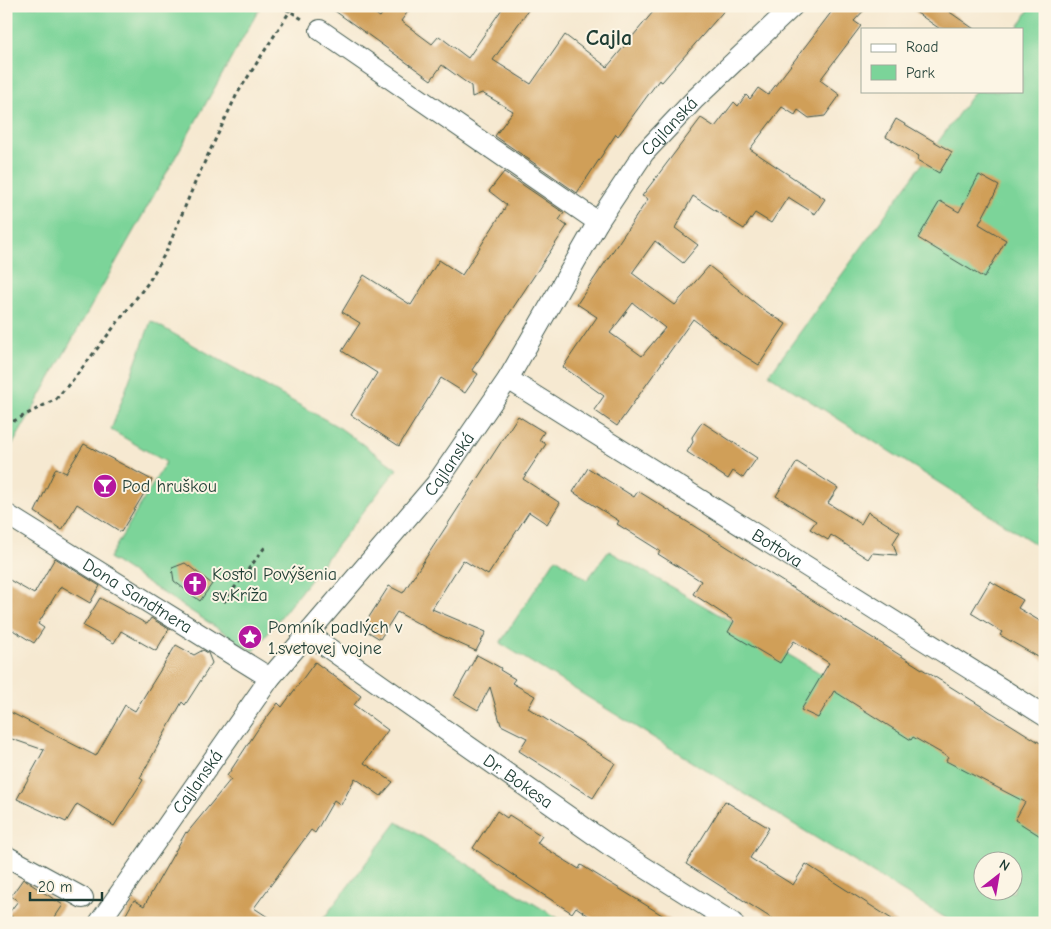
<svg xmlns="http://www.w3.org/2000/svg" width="1051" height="929" viewBox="0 0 1051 929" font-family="'Comic Neue',sans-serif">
  <rect width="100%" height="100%" fill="#fcf5e5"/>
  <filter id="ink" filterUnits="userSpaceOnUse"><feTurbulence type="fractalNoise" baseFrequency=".02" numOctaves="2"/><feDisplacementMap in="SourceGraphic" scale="10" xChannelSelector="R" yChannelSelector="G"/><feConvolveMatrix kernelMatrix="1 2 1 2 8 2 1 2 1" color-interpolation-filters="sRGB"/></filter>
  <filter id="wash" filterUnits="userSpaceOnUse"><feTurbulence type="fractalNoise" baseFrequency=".0096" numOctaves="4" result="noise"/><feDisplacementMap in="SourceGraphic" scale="20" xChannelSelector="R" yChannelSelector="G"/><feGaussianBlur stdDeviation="1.12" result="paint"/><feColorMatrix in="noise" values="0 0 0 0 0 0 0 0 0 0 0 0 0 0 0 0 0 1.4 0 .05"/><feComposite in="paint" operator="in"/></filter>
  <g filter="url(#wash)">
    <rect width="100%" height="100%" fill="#f6e9d1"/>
    <g fill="#7bd499" stroke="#4d8866" fill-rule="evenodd">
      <path d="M6,6H261L13,444L6,439Z"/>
      <path d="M1031,6H1045V550L769,375L975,91H1022V29H1017Z"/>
      <path d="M151,321L340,428L397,469L254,651L226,637L228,635L109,558L166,462L111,430Z"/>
      <path d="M609,551L1045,803V923H954L500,643L556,558L587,580ZM984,862H1014V892H984Z"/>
      <path d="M397,822L566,923H320Z"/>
    </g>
    <g id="blocks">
      <g fill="#d09f59" fill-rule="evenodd">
        <path d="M328,6H364L380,17L387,6H412L401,21L432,44L439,36L468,58L504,6H531L493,60L531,84L565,35L607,67L658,6H728L662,82L659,80L618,136L616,134L577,193L495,136L513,111L482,93L472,97L471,86L442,65L431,80Z"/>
        <path d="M836,6H868L854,21L861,26L820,80L840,95L825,116L809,118L798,110L795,115L782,107L750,149L825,199L815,214L788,197L771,223L755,213L744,229L693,196L675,228L698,245L683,263L655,241L632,273L675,305L709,266L764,310L786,324L759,365L727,345L693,319L617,426L594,410L604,396L563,367L597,317L577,304L648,199L642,196L701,118L715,127L734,102L738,106L746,95L750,99L758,88L768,95ZM633,303L665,328L642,356L610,333Z"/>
        <path d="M907,6H941L974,29H940Z"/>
        <path d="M896,119L952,152L939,173L917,160L919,156L886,137Z"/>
        <path d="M504,172L564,213L559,220L567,226L472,370L478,374L465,393L441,378L399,446L351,415L377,373L342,351L360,323L342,312L364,275L411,305L439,260L462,275L507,205L489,191Z"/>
        <path d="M979,175L999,186L979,224L1006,240L984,278L918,238L940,201L959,212Z"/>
        <path d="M518,416L544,432L539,440L546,444L523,479L560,503L547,524L529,512L488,575L463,560L432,609L486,632L476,651L440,635L397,612L380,639L362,628L389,586L403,593Z"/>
        <path d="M702,422L757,458L743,478L733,471L728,479L687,452L693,442L692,437Z"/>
        <path d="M84,444L152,480L121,532L77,504L62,530L35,512L56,468L66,473Z"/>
        <path d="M797,462L838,488L828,503L861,524L868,512L900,532L893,543L897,555L872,553L868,559L831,535L828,540L810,529L816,521L776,496Z"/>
        <path d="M588,468L634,497L638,491L1045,746V839L1015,820L1025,802L946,761L948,757L913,737L911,740L834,691L818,718L801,710L829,663L794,641L780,663L728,632L734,621L693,594L701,581L658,554L660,551L617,524L619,521L573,492Z"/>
        <path d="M55,558L100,586L90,603L61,586L38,624L44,628L34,643L6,626V578L34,594Z"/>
        <path d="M185,563L212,584L200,601L174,581L172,568Z"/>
        <path d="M990,581L1023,600L1018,608L1045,624V661L1000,635L1002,632L971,613Z"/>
        <path d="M100,598L147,624L151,618L169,629L156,651L121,631L114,643L83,626Z"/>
        <path d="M176,645L194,655L203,650L208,653L212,663L185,705L182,702L140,778L143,780L114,826L77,804L66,822L17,799L44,750L6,737V710L96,756L125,705L135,711Z"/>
        <path d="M477,655L501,668L500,670L515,679L512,683L535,696L528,708L615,763L593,798L519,751L527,738L501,725L490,687L478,710L454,696Z"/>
        <path d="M315,662L361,696L354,705L388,730L364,763L393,782L381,796L355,778L341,805L334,800L315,833L311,830L254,908L277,923H121L134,900L144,906L186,832L187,833L231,779L227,776L258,729L278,703L282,707Z"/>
        <path d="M725,801L769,828L750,858L793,885L806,864L898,923H779L686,864Z"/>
        <path d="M497,811L507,818L509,815L542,836L537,843L579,869L581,865L675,923H599L576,907L572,913L539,892L473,848Z"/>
        <path d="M23,879L63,905L51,923H21L8,914L18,901L11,896Z"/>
      </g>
    </g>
  </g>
  <g filter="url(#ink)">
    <use href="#blocks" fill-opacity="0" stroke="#3f574c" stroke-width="1"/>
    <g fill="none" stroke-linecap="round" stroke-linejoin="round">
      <g stroke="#3f574c" stroke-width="22">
        <g id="minor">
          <path d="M320,30L598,222"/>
          <path id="s1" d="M508,379L1045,716"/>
          <path id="s2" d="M6,514L270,678"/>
          <path id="s3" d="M307,633L609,845L733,923"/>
          <path d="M6,856L83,898"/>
          <path id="s4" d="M99,923L270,678L436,484L508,379L598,222L644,153L695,99L793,6"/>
        </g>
      </g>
      <g stroke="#3f574c" stroke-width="3" stroke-dasharray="4 4" stroke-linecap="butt">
        <path d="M287,6L290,11L302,19"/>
        <path d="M6,425L56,399L76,376L148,283L167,250L197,178L237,94L290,11L277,6"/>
        <path d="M224,602L265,547"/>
      </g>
      <use href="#minor" stroke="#fff" stroke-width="20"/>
    </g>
  </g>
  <defs>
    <g id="bar-disc" transform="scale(1.25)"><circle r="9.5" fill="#b5179e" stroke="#fcf5e5"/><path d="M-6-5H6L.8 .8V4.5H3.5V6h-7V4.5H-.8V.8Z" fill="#fff"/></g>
    <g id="church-disc" transform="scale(1.25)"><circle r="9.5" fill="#b5179e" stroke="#fcf5e5"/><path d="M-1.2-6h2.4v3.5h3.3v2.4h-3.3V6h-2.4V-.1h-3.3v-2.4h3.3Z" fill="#fff"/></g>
    <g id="sight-disc" transform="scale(1.25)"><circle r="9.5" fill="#b5179e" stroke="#fcf5e5"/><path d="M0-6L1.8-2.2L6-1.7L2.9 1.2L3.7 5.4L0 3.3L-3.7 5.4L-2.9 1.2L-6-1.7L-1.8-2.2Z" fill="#fff"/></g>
  </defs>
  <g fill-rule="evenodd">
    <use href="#bar-disc" x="105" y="486"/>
    <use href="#church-disc" x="195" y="584"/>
    <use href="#sight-disc" x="250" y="637"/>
  </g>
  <g text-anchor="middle" stroke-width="4" stroke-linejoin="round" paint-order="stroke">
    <g font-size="18" fill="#1f3d34" stroke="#fcf5e5">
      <text dy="6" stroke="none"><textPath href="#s4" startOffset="982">Cajlanská</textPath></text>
      <text dy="6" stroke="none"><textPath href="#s4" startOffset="578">Cajlanská</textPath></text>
      <text dy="6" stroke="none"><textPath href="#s1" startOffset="318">Bottova</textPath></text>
      <text dy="6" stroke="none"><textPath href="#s2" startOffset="155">Dona Sandtnera</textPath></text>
      <text dy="6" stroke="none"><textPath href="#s4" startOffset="172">Cajlanská</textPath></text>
      <text dy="6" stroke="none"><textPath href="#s3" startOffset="258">Dr. Bokesa</textPath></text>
    </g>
    <g font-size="18" fill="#1f3d34" stroke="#fcf5e5" text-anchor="start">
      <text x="122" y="492">Pod hruškou</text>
      <text x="212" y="580">Kostol Povýšenia<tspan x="212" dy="21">sv.Kríža</tspan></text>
      <text x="268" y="633">Pomník padlých v<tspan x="268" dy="21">1.svetovej vojne</tspan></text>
    </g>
    <g font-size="22" font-weight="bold" fill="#1f3d34" stroke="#fcf5e5">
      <text x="609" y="45">Cajla</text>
    </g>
  </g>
  <rect width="1051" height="929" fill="none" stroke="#fcf5e5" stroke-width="25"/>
  <rect x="861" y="28" width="162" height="65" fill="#fcf5e5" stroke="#a4ab9e"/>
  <rect x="871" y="44" width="25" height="8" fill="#ffffff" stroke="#a4ab9e"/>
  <text x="906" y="52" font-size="15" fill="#1f3d34">Road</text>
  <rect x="871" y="65" width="25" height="15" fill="#7bd499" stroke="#a4ab9e"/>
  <text x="906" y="78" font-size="15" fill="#1f3d34">Park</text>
  <g transform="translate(998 876) rotate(31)"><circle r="24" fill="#fcf5e5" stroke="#a4ab9e"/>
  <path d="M0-4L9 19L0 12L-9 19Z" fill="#b5179e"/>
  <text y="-8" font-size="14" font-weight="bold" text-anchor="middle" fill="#1f3d34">N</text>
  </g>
  <path d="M30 892v8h72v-8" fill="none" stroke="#1f3d34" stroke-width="2.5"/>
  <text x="38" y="892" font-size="15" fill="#1f3d34" stroke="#fcf5e5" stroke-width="4" paint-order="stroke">20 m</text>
</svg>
